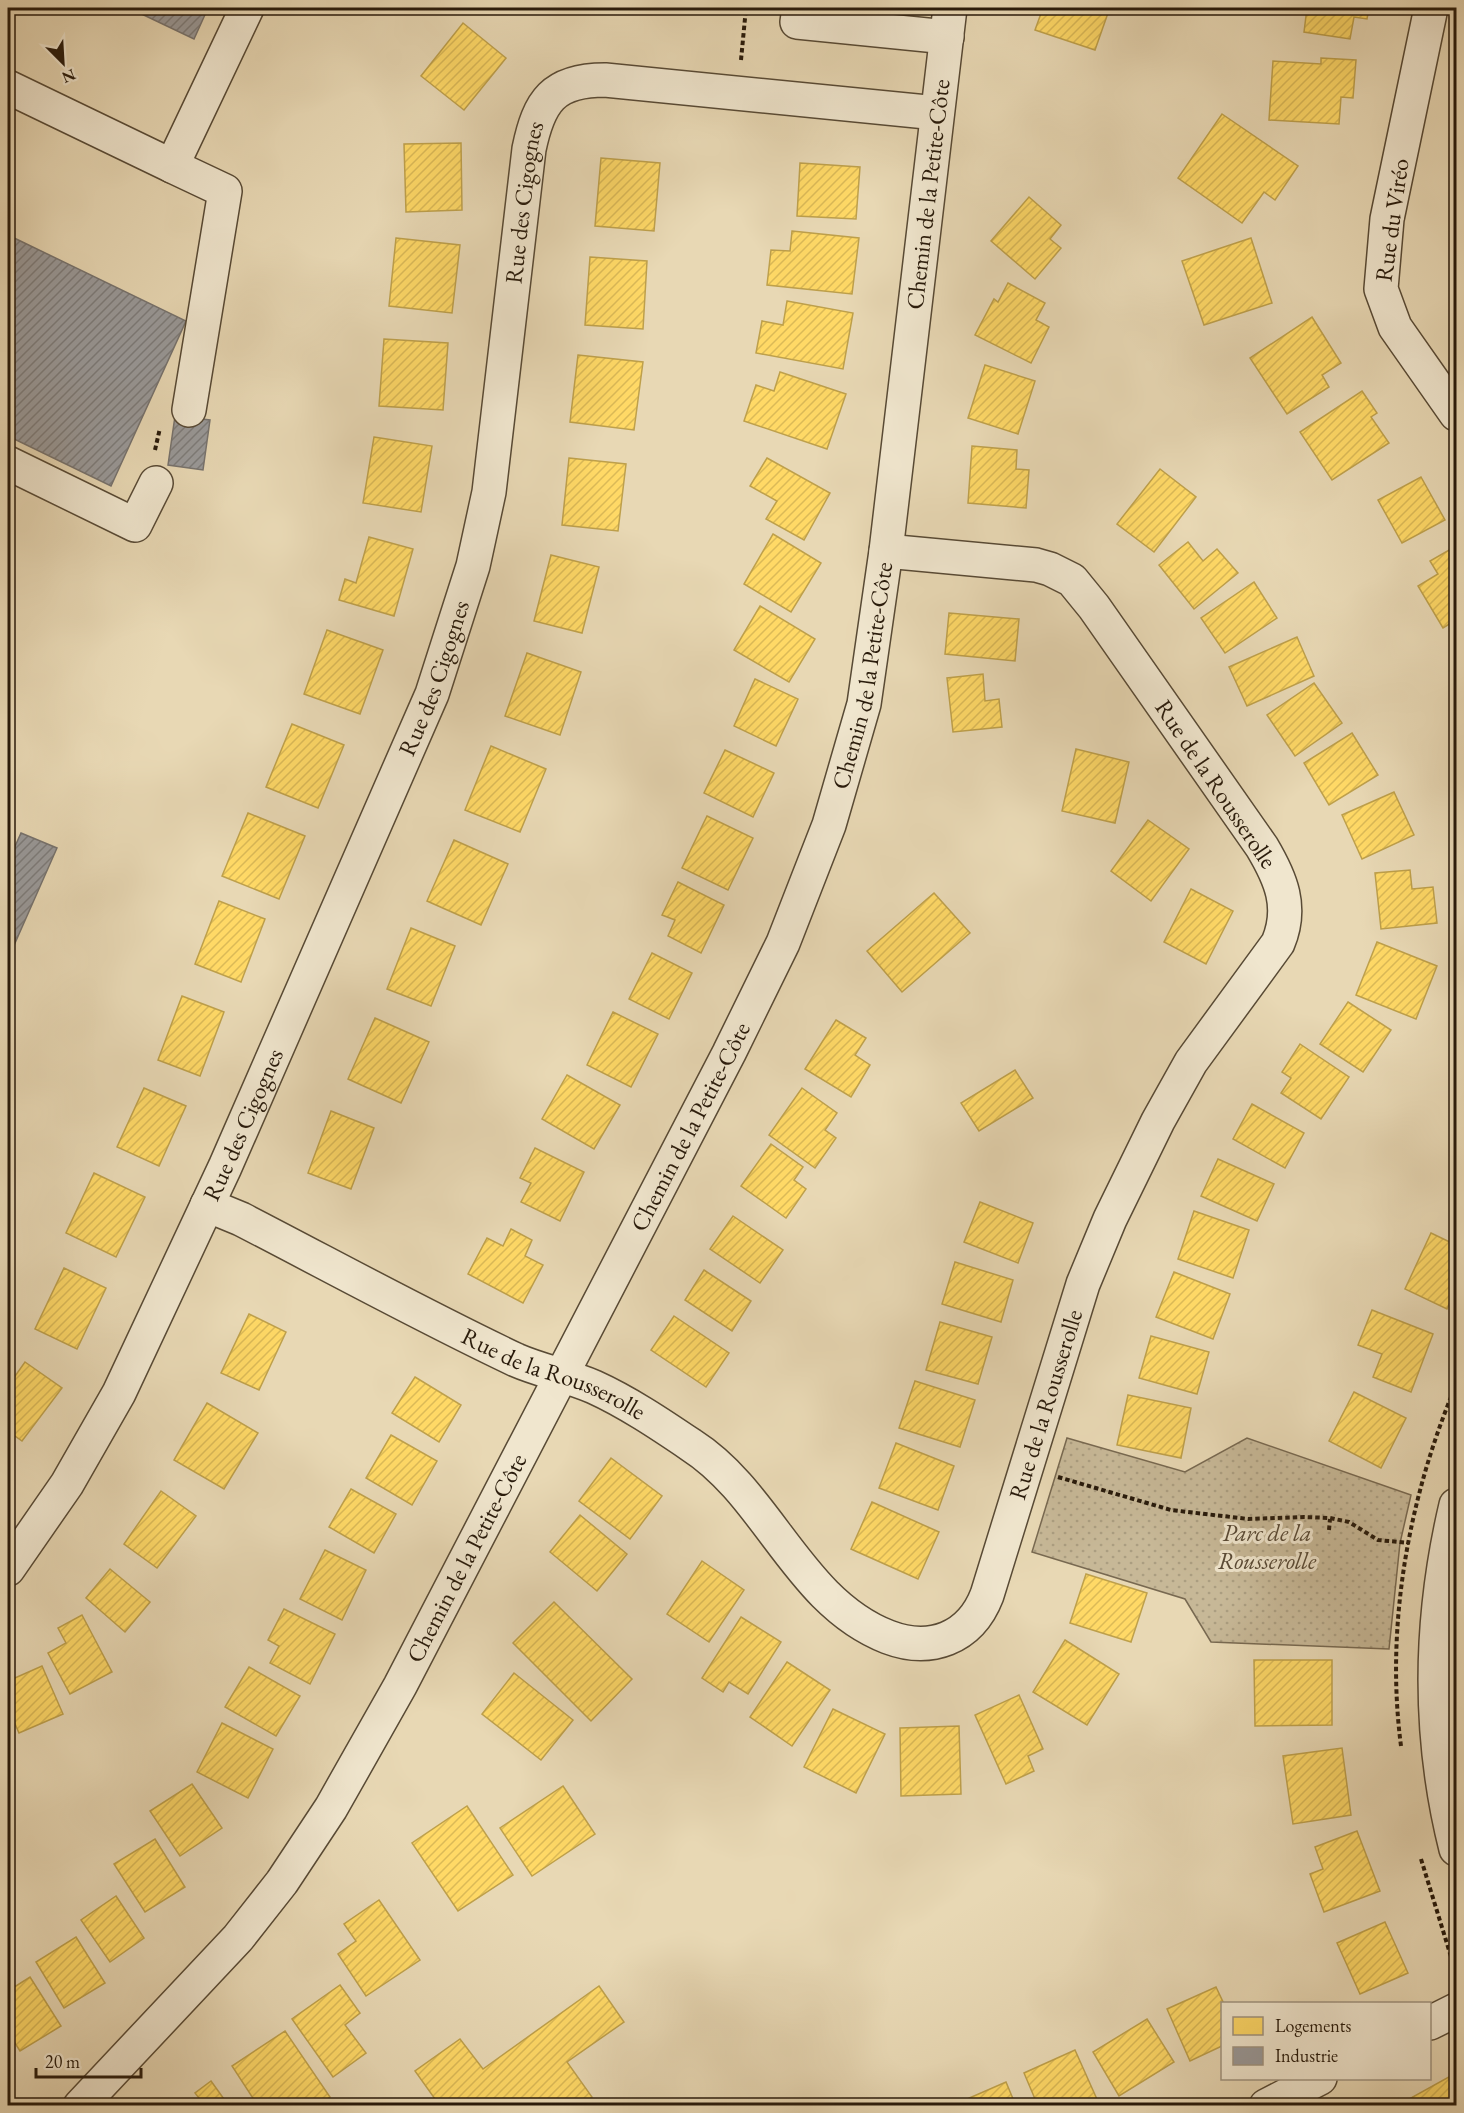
<svg xmlns="http://www.w3.org/2000/svg" width="1464" height="2113" viewBox="0 0 1464 2113" font-family="'EB Garamond',serif">
  <defs>
    <pattern id="park-dots" width="8" height="8" patternUnits="userSpaceOnUse" patternTransform="scale(1.5)"><rect width="8" height="8" fill="#c7b897"/><path d="M2 2h.1M6 6h.1" fill="none" stroke="#ab9e81" stroke-width="1.8" stroke-linecap="round"/></pattern>
    <pattern id="homes-hatch" width="6" height="6" patternUnits="userSpaceOnUse" patternTransform="scale(1.5)"><rect width="6" height="6" fill="#ffd966"/><path d="M-1 1l2-2M0 6l6-6M5 7l2-2" fill="none" stroke="#dbba57"/></pattern>
    <pattern id="industry-hatch" width="6" height="6" patternUnits="userSpaceOnUse" patternTransform="scale(1.5)"><rect width="6" height="6" fill="#999"/><path d="M-1 1l2-2M0 6l6-6M5 7l2-2" fill="none" stroke="#7d7c7b"/></pattern>
  </defs>
  <rect width="100%" height="100%" fill="#e8d8b4"/>
  <filter id="stains"><feTurbulence type="fractalNoise" baseFrequency=".00333" numOctaves="4"/><feColorMatrix values="0 0 0 0 .2 0 0 0 0 .09 0 0 0 0 .02 0 0 0 .5 -.17"/></filter>
  <radialGradient id="worn" r=".72"><stop offset=".6" stop-color="#630" stop-opacity="0"/><stop offset="1" stop-color="#630" stop-opacity=".3"/></radialGradient>
  <path fill="url(#park-dots)" stroke="#786951" stroke-width="1.5" d="M1067,1438L1185,1472L1247,1438L1411,1495L1400,1543L1389,1649L1211,1642L1185,1599L1032,1552Z"/>
  <g fill="url(#homes-hatch)" stroke="#bea04b" stroke-width="1.5">
    <path d="M1043,8H1094L1108,13L1095,50L1035,30Z"/>
    <path d="M1307,8H1369L1367,19L1354,17L1350,39L1304,32Z"/>
    <path d="M463,23L506,58L464,110L421,76Z"/>
    <path d="M1321,58L1356,60L1353,98L1341,97L1339,124L1269,120L1273,61L1321,64Z"/>
    <path d="M1222,114L1298,166L1275,200L1264,192L1242,223L1178,178Z"/>
    <path d="M461,143L462,210L406,212L404,144Z"/>
    <path d="M601,158L660,163L654,231L595,226Z"/>
    <path d="M800,163L860,167L856,219L797,216Z"/>
    <path d="M1029,197L1061,225L1050,239L1061,248L1035,279L991,241Z"/>
    <path d="M792,231L859,238L852,294L767,285L771,250L790,251Z"/>
    <path d="M396,238L460,245L452,313L389,306Z"/>
    <path d="M1251,238L1272,303L1204,325L1182,261Z"/>
    <path d="M590,257L647,261L643,329L585,325Z"/>
    <path d="M1008,283L1045,303L1036,320L1049,327L1031,363L975,335L994,299L998,302Z"/>
    <path d="M787,301L853,313L843,369L756,353L762,321L783,325Z"/>
    <path d="M1312,317L1341,363L1322,375L1329,387L1287,414L1250,358Z"/>
    <path d="M384,339L448,343L443,410L379,406Z"/>
    <path d="M578,355L643,362L634,430L570,422Z"/>
    <path d="M985,365L1035,381L1018,434L968,418Z"/>
    <path d="M780,372L846,394L827,449L744,421L756,385L774,391Z"/>
    <path d="M1362,391L1377,413L1371,417L1389,443L1332,480L1300,432Z"/>
    <path d="M374,437L432,446L421,512L363,503Z"/>
    <path d="M972,446L1017,450L1016,469L1029,470L1026,508L968,503Z"/>
    <path d="M569,458L626,464L618,531L562,525Z"/>
    <path d="M767,458L830,493L804,540L766,519L777,501L750,486Z"/>
    <path d="M1160,469L1196,497L1154,552L1117,524Z"/>
    <path d="M1421,477L1445,520L1402,543L1378,500Z"/>
    <path d="M773,534L821,563L791,612L744,584Z"/>
    <path d="M369,537L413,549L394,616L339,600L345,579L356,583Z"/>
    <path d="M1188,542L1203,561L1217,549L1238,573L1194,609L1159,565Z"/>
    <path d="M1456,546V620L1443,628L1418,586L1438,574L1430,561Z"/>
    <path d="M551,555L599,567L582,633L534,621Z"/>
    <path d="M1254,582L1277,618L1225,653L1201,618Z"/>
    <path d="M760,606L815,639L789,682L734,650Z"/>
    <path d="M949,613L1019,619L1015,661L945,654Z"/>
    <path d="M327,630L383,650L360,714L304,694Z"/>
    <path d="M1297,637L1314,676L1247,706L1229,667Z"/>
    <path d="M527,653L581,672L560,735L505,716Z"/>
    <path d="M983,674L985,701L999,699L1002,727L953,732L947,678Z"/>
    <path d="M755,679L798,699L776,746L734,726Z"/>
    <path d="M1314,683L1342,723L1295,756L1267,715Z"/>
    <path d="M292,724L344,745L318,808L266,787Z"/>
    <path d="M1352,733L1378,775L1329,805L1304,763Z"/>
    <path d="M491,746L546,769L520,832L465,810Z"/>
    <path d="M1076,749L1129,762L1115,823L1062,811Z"/>
    <path d="M725,750L774,773L753,817L704,793Z"/>
    <path d="M1394,792L1414,835L1362,859L1342,815Z"/>
    <path d="M248,813L305,836L279,899L222,876Z"/>
    <path d="M707,816L753,838L728,890L682,868Z"/>
    <path d="M1148,820L1189,849L1151,901L1111,871Z"/>
    <path d="M454,840L508,864L481,925L427,901Z"/>
    <path d="M1410,870L1412,889L1433,887L1437,923L1381,929L1375,873Z"/>
    <path d="M678,882L724,905L701,953L668,936L675,920L662,915Z"/>
    <path d="M1191,889L1233,911L1206,964L1164,942Z"/>
    <path d="M934,893L970,933L902,992L867,951Z"/>
    <path d="M219,901L265,919L241,982L195,964Z"/>
    <path d="M411,928L455,946L431,1006L387,989Z"/>
    <path d="M1377,942L1437,966L1416,1019L1356,995Z"/>
    <path d="M652,953L692,973L669,1019L629,999Z"/>
    <path d="M182,996L224,1012L200,1076L158,1060Z"/>
    <path d="M1348,1002L1391,1030L1363,1072L1320,1044Z"/>
    <path d="M613,1012L658,1034L631,1087L587,1065Z"/>
    <path d="M375,1018L429,1042L401,1103L348,1079Z"/>
    <path d="M836,1020L866,1038L855,1055L870,1065L851,1097L805,1069Z"/>
    <path d="M1300,1044L1349,1077L1321,1119L1281,1093L1291,1078L1282,1072Z"/>
    <path d="M1015,1070L1033,1098L979,1131L961,1103Z"/>
    <path d="M567,1075L620,1105L594,1149L542,1119Z"/>
    <path d="M144,1088L186,1106L159,1166L117,1147Z"/>
    <path d="M802,1088L837,1113L825,1130L836,1138L815,1168L769,1135Z"/>
    <path d="M1252,1104L1304,1133L1285,1168L1233,1139Z"/>
    <path d="M331,1111L374,1128L351,1189L308,1173Z"/>
    <path d="M771,1144L803,1167L794,1180L806,1189L786,1218L741,1186Z"/>
    <path d="M535,1148L584,1172L560,1221L521,1202L531,1183L520,1178Z"/>
    <path d="M1218,1159L1274,1184L1257,1221L1201,1196Z"/>
    <path d="M94,1173L145,1197L116,1257L66,1233Z"/>
    <path d="M980,1202L1033,1223L1018,1263L964,1242Z"/>
    <path d="M1194,1211L1249,1230L1233,1278L1178,1259Z"/>
    <path d="M733,1216L783,1250L760,1283L710,1249Z"/>
    <path d="M511,1229L532,1240L525,1256L543,1265L523,1303L468,1274L487,1238L503,1246Z"/>
    <path d="M1431,1233L1456,1245V1288L1447,1309L1405,1289Z"/>
    <path d="M955,1262L1013,1280L1001,1322L942,1304Z"/>
    <path d="M64,1268L106,1288L77,1349L35,1329Z"/>
    <path d="M704,1270L751,1301L732,1331L685,1300Z"/>
    <path d="M1174,1272L1230,1294L1213,1339L1156,1317Z"/>
    <path d="M1372,1310L1433,1334L1411,1392L1373,1377L1382,1354L1358,1345Z"/>
    <path d="M249,1314L286,1332L259,1390L221,1373Z"/>
    <path d="M674,1316L729,1353L706,1387L651,1350Z"/>
    <path d="M940,1322L992,1337L978,1384L926,1370Z"/>
    <path d="M1151,1336L1209,1352L1197,1394L1139,1378Z"/>
    <path d="M25,1362L62,1388L22,1441L8,1431V1386Z"/>
    <path d="M415,1377L461,1405L439,1442L392,1413Z"/>
    <path d="M915,1381L975,1400L960,1447L899,1428Z"/>
    <path d="M1354,1392L1406,1418L1381,1468L1329,1441Z"/>
    <path d="M1128,1395L1191,1408L1181,1458L1117,1445Z"/>
    <path d="M207,1403L258,1433L224,1489L174,1460Z"/>
    <path d="M391,1435L437,1461L412,1505L366,1478Z"/>
    <path d="M896,1443L954,1466L938,1510L879,1488Z"/>
    <path d="M611,1458L662,1496L630,1539L579,1501Z"/>
    <path d="M351,1489L396,1514L374,1553L329,1527Z"/>
    <path d="M161,1491L196,1516L157,1568L124,1544Z"/>
    <path d="M872,1502L939,1532L918,1579L851,1549Z"/>
    <path d="M580,1515L627,1554L597,1591L550,1552Z"/>
    <path d="M325,1550L366,1570L342,1620L300,1599Z"/>
    <path d="M702,1561L744,1590L709,1642L667,1614Z"/>
    <path d="M110,1569L150,1602L125,1632L86,1598Z"/>
    <path d="M1086,1574L1147,1593L1131,1642L1070,1623Z"/>
    <path d="M554,1602L632,1679L591,1721L513,1643Z"/>
    <path d="M284,1609L335,1634L310,1684L270,1663L279,1646L268,1640Z"/>
    <path d="M82,1615L112,1672L70,1694L48,1653L66,1643L58,1628Z"/>
    <path d="M741,1617L781,1642L748,1694L729,1682L723,1692L702,1678Z"/>
    <path d="M1065,1640L1119,1674L1087,1725L1033,1692Z"/>
    <path d="M1254,1660H1332V1725L1255,1726Z"/>
    <path d="M787,1662L830,1690L792,1746L750,1717Z"/>
    <path d="M42,1666L63,1714L19,1733L8,1708V1681Z"/>
    <path d="M249,1667L300,1696L276,1736L225,1707Z"/>
    <path d="M514,1673L573,1720L541,1760L482,1714Z"/>
    <path d="M1019,1695L1043,1749L1028,1756L1034,1771L1006,1784L975,1715Z"/>
    <path d="M833,1709L885,1734L856,1793L804,1767Z"/>
    <path d="M222,1723L273,1749L248,1798L197,1772Z"/>
    <path d="M959,1726L961,1794L901,1796L900,1728Z"/>
    <path d="M1342,1748L1351,1815L1293,1824L1283,1756Z"/>
    <path d="M192,1784L222,1828L180,1856L150,1811Z"/>
    <path d="M563,1786L595,1834L532,1876L500,1828Z"/>
    <path d="M467,1806L513,1875L458,1911L412,1843Z"/>
    <path d="M1357,1831L1380,1891L1324,1912L1310,1874L1323,1869L1315,1847Z"/>
    <path d="M155,1839L185,1887L145,1912L114,1864Z"/>
    <path d="M116,1896L144,1938L110,1962L81,1920Z"/>
    <path d="M379,1900L420,1960L366,1996L338,1954L356,1941L344,1924Z"/>
    <path d="M1385,1922L1408,1973L1360,1994L1337,1943Z"/>
    <path d="M76,1937L105,1983L64,2008L36,1962Z"/>
    <path d="M30,1977L61,2026L20,2051L8,2032V1991Z"/>
    <path d="M340,1985L360,2013L345,2025L366,2053L333,2077L292,2019Z"/>
    <path d="M599,1986L624,2022L567,2062L592,2097L581,2106H440L415,2071L460,2039L483,2069Z"/>
    <path d="M1216,1987L1224,2004L1222,2046L1190,2061L1167,2009Z"/>
    <path d="M1147,2019L1174,2062L1119,2096L1093,2052Z"/>
    <path d="M285,2031L330,2097L317,2106H258L232,2066Z"/>
    <path d="M1075,2050L1100,2106H1038L1024,2073Z"/>
    <path d="M1456,2073V2106H1412L1409,2099Z"/>
    <path d="M211,2081L229,2106H205L195,2093Z"/>
    <path d="M1006,2082L1016,2106H951Z"/>
  </g>
  <g fill="url(#industry-hatch)" stroke="#77736e" stroke-width="1.5">
    <path d="M129,8H208L194,39Z"/>
    <path d="M8,235L186,321L111,486L8,436Z"/>
    <path d="M175,416L210,420L203,470L168,465Z"/>
    <path d="M21,833L57,848L8,959V862Z"/>
  </g>
  <g fill="none" stroke-linecap="round" stroke-linejoin="round">
    <g stroke="#584a35" stroke-width="36">
      <g id="minor">
        <path d="M799,8L797,22L947,37"/>
        <path d="M1431,8L1387,219L1381,289L1395,327L1456,414"/>
        <path d="M8,87L172,166L247,8"/>
        <path d="M172,166L225,191L189,410"/>
        <path d="M8,463L135,525L156,483"/>
        <path id="s1" d="M207,1205L241,1219C332,1266 423,1316 516,1360C541,1371 569,1376 594,1387C627,1402 660,1424 691,1445C769,1495 798,1602 888,1637C930,1653 970,1639 987,1595L1083,1284L1110,1219L1158,1121L1191,1062L1278,943C1293,907 1281,879 1262,847L1094,607L1072,580L1050,569L1036,565L886,551"/>
        <path d="M1456,1505C1429,1620 1427,1734 1456,1849"/>
        <path id="s2" d="M8,1569L67,1484L119,1393L225,1167L432,694L473,566L489,492L529,149C539,101 553,80 605,80L937,113"/>
        <path d="M1430,2023L1456,2010"/>
        <path id="s3" d="M80,2106L238,1938L282,1882L331,1808L400,1686L729,1053L783,943L829,825L864,704L886,551L950,8"/>
        <path d="M1266,2106L1320,2078"/>
      </g>
    </g>
    <g stroke="#281a0b" stroke-width="4" stroke-dasharray="4.5 3" stroke-linecap="butt">
      <path d="M741,60L746,8"/>
      <path d="M155,450L160,428"/>
      <path d="M1058,1477L1171,1510L1248,1519L1304,1517L1330,1518L1349,1522L1378,1540L1409,1543"/>
      <path d="M1329,1530L1330,1519"/>
      <path d="M1401,1746C1385,1625 1409,1496 1456,1385"/>
      <path d="M1421,1859L1456,1973"/>
    </g>
    <use href="#minor" stroke="#f0e6ce" stroke-width="33"/>
  </g>
  <g text-anchor="middle" stroke-width="6" stroke-linejoin="round" paint-order="stroke">
    <g font-size="24" fill="#281a0b" stroke="#f0e6ce">
      <text dy="8" stroke="none"><textPath href="#s3" startOffset="2133">Chemin de la Petite-Côte</textPath></text>
      <text dy="8" stroke="none"><textPath href="#s2" startOffset="1476">Rue des Cigognes</textPath></text>
      <text transform="translate(1392 220) rotate(-82)" y="8">Rue du Viréo</text>
      <text dy="8" stroke="none"><textPath href="#s3" startOffset="1647">Chemin de la Petite-Côte</textPath></text>
      <text dy="8" stroke="none"><textPath href="#s2" startOffset="990">Rue des Cigognes</textPath></text>
      <text transform="translate(1216 784) rotate(56)" y="8">Rue de la Rousserolle</text>
      <text dy="8" stroke="none"><textPath href="#s2" startOffset="504">Rue des Cigognes</textPath></text>
      <text dy="8" stroke="none"><textPath href="#s3" startOffset="1161">Chemin de la Petite-Côte</textPath></text>
      <text dy="8" stroke="none"><textPath href="#s1" startOffset="386">Rue de la Rousserolle</textPath></text>
      <text dy="8" stroke="none"><textPath href="#s1" startOffset="1140">Rue de la Rousserolle</textPath></text>
      <text dy="8" stroke="none"><textPath href="#s3" startOffset="675">Chemin de la Petite-Côte</textPath></text>
    </g>
    <g font-size="24" font-style="italic" fill="#584935" stroke="#f0e6ce">
      <text x="1267" y="1541">Parc de la<tspan x="1267" dy="28">Rousserolle</tspan></text>
    </g>
  </g>
  <rect width="1464" height="2113" fill="none" stroke="#e8d8b4" stroke-width="30"/>
  <rect x="9" y="9" width="1446" height="2095" fill="none" stroke="#281a0b" stroke-width="3"/>
  <rect x="15" y="15" width="1434" height="2083" fill="none" stroke="#281a0b" stroke-width="1.5"/>
  <rect x="1221" y="2002" width="210" height="78" fill="#f0e6ce" stroke="#a09480" stroke-width="1.5"/>
  <rect x="1233" y="2017" width="30" height="18" fill="#ffd966" stroke="#a09480" stroke-width="1.5"/>
  <text x="1275" y="2032" font-size="18" fill="#281a0b">Logements</text>
  <rect x="1233" y="2047" width="30" height="18" fill="#999999" stroke="#a09480" stroke-width="1.5"/>
  <text x="1275" y="2062" font-size="18" fill="#281a0b">Industrie</text>
  <g transform="translate(63 63) rotate(156)" stroke="#f0e6ce" stroke-width="4.5" paint-order="stroke">
  <path d="M0-4.5L10 22L0 15L-10 22Z" fill="#281a0b"/>
  <text y="-9" font-size="16" font-weight="bold" text-anchor="middle" fill="#281a0b">N</text>
  </g>
  <path d="M36 2068v9h105v-9" fill="none" stroke="#281a0b" stroke-width="3"/>
  <text x="45" y="2068" font-size="18" fill="#281a0b" stroke="#f0e6ce" stroke-width="4.5" paint-order="stroke">20 m</text>
  <rect width="100%" height="100%" filter="url(#stains)"/>
  <rect width="100%" height="100%" fill="url(#worn)"/>
</svg>
